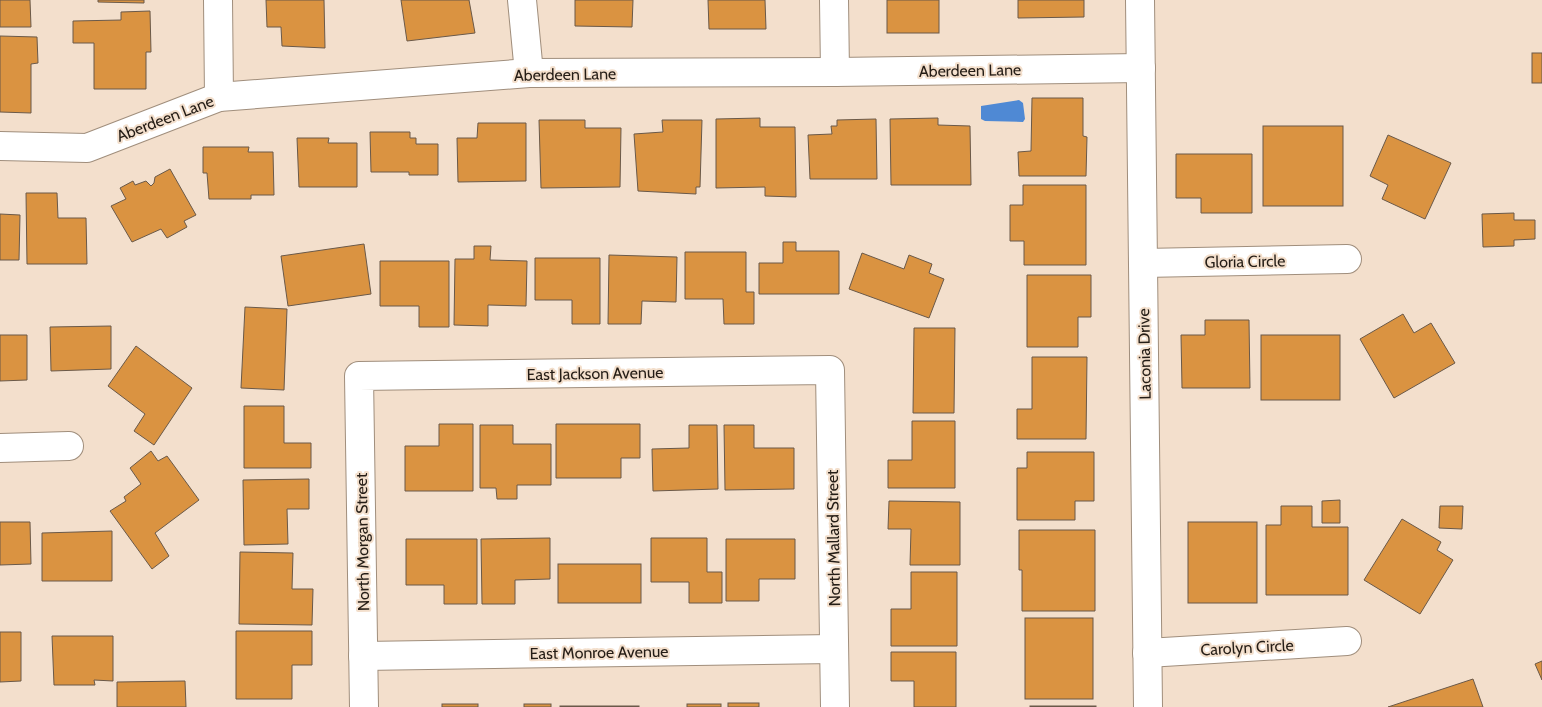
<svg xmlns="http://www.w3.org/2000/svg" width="1542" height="707" viewBox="0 0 1542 707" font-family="Cabin,sans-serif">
  <rect width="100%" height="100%" fill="#f3dfcc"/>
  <path fill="#4f89d4" d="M1019,100L1023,103L1025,119L1023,122L985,121L981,119V106Z"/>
  <g fill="#da9341" stroke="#6a5949">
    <path d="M0,0H30L31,27H0Z"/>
    <path d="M98,0H144V3L98,2Z"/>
    <path d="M266,0H324L325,48L282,46L281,27H267Z"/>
    <path d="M401,0H469L475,33L407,41Z"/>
    <path d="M575,0H633L632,27L575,26Z"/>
    <path d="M708,0H765L766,29H709Z"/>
    <rect x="887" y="0" width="52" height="33"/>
    <path d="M1018,0H1084V17L1018,18Z"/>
    <path d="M150,11L151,52H146V89H94V43H73V21L121,20V12Z"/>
    <path d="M0,36L37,37L38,63L31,64V113L0,112Z"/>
    <rect x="1532" y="53" width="10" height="30"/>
    <path d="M1032,98H1083V136L1087,137L1086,176H1019L1018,152L1031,151Z"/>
    <path d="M760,118V127H795L796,197L765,196V187L716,188V119Z"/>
    <path d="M938,118V125L970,126L971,185H891L890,119Z"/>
    <path d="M876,119L877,179H810L808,135L832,134L831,126H837V120Z"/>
    <path d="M539,120H585V128H621L620,187L541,188Z"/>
    <path d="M662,120H702L700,187H696V194L638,191L634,134L663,132Z"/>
    <path d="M478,123H526V181L458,182L457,138H477Z"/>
    <rect x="1263" y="126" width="80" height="80"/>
    <path d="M370,132H410V138H416V144H438V175H409V172H371Z"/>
    <path d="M1388,135L1451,163L1425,219L1382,199L1388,185L1370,176Z"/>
    <path d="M297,138H329L328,143H357V187H299Z"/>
    <path d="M203,147H249L248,152H273L274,195H251V199H209L207,173H203Z"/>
    <path d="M1176,154H1252V213H1201V198H1176Z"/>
    <path d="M170,169L196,215L184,221L187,227L167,238L161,229L132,242L111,206L126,199L120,188L133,181L135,185L146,181L151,186L154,183L155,177Z"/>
    <path d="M1023,185H1086V265H1024V241H1010V205H1023Z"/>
    <path d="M26,193H57L58,218H86L87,264H27Z"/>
    <path d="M1514,213V220H1535V239L1514,240V246L1483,247L1482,214Z"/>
    <path d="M0,214L20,215L19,260H0Z"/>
    <path d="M783,242H796V251H839V294H759V263H783Z"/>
    <path d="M364,244L371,294L288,306L281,256Z"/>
    <path d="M474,246H491L490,260L527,261L526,306L488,305V326L454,325L455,259H474Z"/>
    <path d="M685,252H746V292H754V324H724L723,299H685Z"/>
    <path d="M862,253L904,269L909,255L932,264L929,273L944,279L929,318L849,289Z"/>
    <path d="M609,255L677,257L676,302L642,301L641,324H608Z"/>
    <path d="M535,258H600V324H572V300H535Z"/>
    <path d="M380,261H449V327H419V306H380Z"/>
    <path d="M1027,275H1091V317H1078V347H1027Z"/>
    <path d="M245,307L287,309L284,390L241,388Z"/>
    <path d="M1403,314L1414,333L1431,323L1455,363L1394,398L1360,339Z"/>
    <path d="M1205,320H1249L1250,388H1182L1181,335H1205Z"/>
    <path d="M111,326V369L51,371L50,327Z"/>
    <path d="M914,328H955L954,413H913Z"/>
    <path d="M0,335H27V380L0,381Z"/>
    <rect x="1261" y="335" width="79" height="65"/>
    <path d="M136,346L192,388L154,445L134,431L145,414L108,386Z"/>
    <path d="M1032,357H1087L1086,439H1017V409H1032Z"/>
    <path d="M244,406H284V443H311V468H244Z"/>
    <path d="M912,421H955V488H888V460H912Z"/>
    <path d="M439,424H473V491H405V446H439Z"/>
    <path d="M556,424H640V458H621V478H556Z"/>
    <path d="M480,425H513V444H551V485H517V499H497L496,488H480Z"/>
    <path d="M689,425H717L718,489L653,491L652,449L689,448Z"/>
    <path d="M724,425H754V448H794V489L725,490Z"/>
    <path d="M151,451L158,461L167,456L199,500L155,533L169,556L152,569L110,511L126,501L124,497L141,484L130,468Z"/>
    <path d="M1027,452H1094V501H1075V520H1017V468H1027Z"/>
    <path d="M309,479V509H287L288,544L244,545L243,480Z"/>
    <path d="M1340,500V523H1322V501Z"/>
    <path d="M889,501L960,502V565H910L911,529H888Z"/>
    <path d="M1281,506H1312V527H1348V595H1266V525H1281Z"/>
    <path d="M1440,506H1463L1462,529L1439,528Z"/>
    <path d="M1402,519L1441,542L1437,550L1453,560L1420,614L1364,580Z"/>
    <path d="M0,522H30L31,564L0,565Z"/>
    <rect x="1188" y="522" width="69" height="81"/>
    <path d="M1019,530H1095V611H1022V570H1019Z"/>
    <path d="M112,531V581H42V533Z"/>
    <path d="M550,538V579L515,580V604H482L481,539Z"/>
    <path d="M651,538H707V572H722V603H689V582H651Z"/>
    <path d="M406,539H477V604H444V585H406Z"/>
    <path d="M726,539H795V579H759V601H726Z"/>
    <path d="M240,552L293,553L292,589H313L312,625L239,624Z"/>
    <rect x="558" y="564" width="83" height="39"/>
    <path d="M911,572H957V646H891V609H911Z"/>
    <rect x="1025" y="618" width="68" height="81"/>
    <path d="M236,631H312V665H292V699H236Z"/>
    <path d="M0,632H21V681L0,682Z"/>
    <path d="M52,636H113V681L94,680L95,685H54Z"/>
    <path d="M891,652H956V707H914V681H891Z"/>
    <path d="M1542,661V680L1535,664Z"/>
    <path d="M1473,679L1483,707H1388Z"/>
    <path d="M185,681L186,707H117V682Z"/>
    <rect x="728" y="703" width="31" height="4"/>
    <rect x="442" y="704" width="36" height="3"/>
    <rect x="524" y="704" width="27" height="3"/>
    <rect x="687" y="704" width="34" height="3"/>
    <rect x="560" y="706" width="79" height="1"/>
    <rect x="1030" y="706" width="66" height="1"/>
  </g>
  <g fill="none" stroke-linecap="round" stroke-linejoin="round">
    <g stroke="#a08e7c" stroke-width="30">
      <g id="street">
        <path d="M218,0L219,97"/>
        <path d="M522,0L529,73"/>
        <path d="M834,0L835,72"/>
        <path d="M1140,0L1148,707"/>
        <path d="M0,146L87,148L219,97L529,73L835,72L1141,68"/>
        <path d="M1143,263L1347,259"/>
        <path d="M0,448L69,446"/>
        <path d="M1147,653L1347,641"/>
        <path d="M363,656L834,649"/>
        <path d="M364,707L359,376L830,370L835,707"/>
      </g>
    </g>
    <use href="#street" stroke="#fff" stroke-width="28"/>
  </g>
  <g text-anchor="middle" stroke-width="4" stroke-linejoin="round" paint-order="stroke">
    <g font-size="16" fill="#251d16" stroke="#f3dfcc">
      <text transform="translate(970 70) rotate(-1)" y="6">Aberdeen Lane</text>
      <text transform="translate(565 74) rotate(-1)" y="6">Aberdeen Lane</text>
      <text transform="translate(165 118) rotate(-21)" y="6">Aberdeen Lane</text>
      <text transform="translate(1245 261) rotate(-1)" y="6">Gloria Circle</text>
      <text transform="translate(1144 354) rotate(-91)" y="6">Laconia Drive</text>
      <text transform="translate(595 373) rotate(-1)" y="6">East Jackson Avenue</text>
      <text transform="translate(833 538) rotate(-91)" y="6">North Mallard Street</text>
      <text transform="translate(362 542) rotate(-91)" y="6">North Morgan Street</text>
      <text transform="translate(1247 647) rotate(-3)" y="6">Carolyn Circle</text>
      <text transform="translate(599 652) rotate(-1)" y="6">East Monroe Avenue</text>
    </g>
  </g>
</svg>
